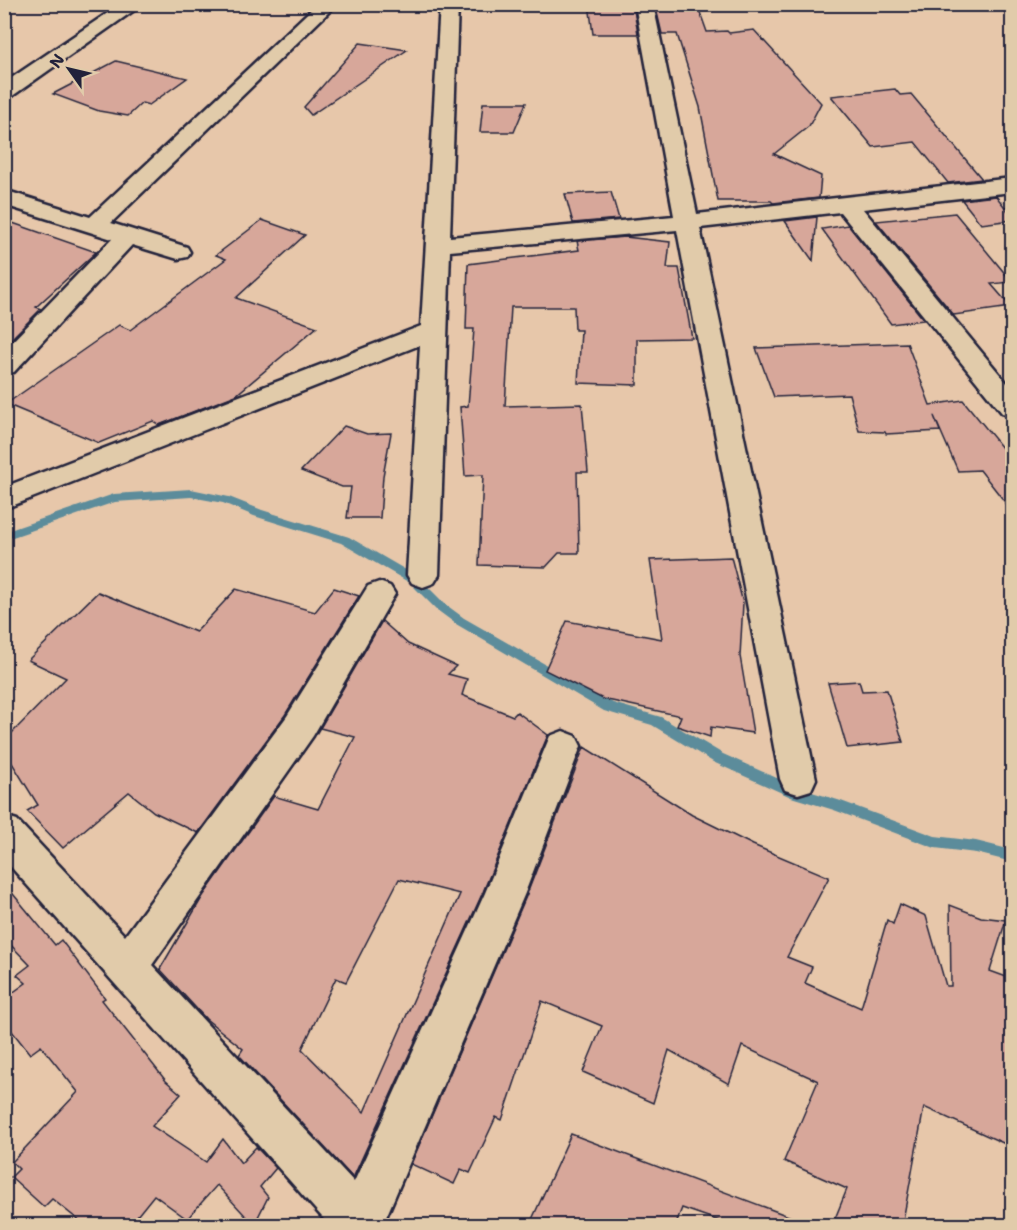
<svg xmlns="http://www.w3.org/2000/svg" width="1017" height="1230" viewBox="0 0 1017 1230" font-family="'Shantell Sans',sans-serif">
  <rect width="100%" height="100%" fill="#e7c7aa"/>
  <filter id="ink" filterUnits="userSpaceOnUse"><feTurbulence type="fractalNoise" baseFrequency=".0167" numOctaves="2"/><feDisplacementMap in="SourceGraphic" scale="12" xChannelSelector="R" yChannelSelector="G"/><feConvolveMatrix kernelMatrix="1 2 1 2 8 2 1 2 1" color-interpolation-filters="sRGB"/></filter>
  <g filter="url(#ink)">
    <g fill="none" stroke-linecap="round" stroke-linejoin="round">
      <path fill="#5c8c9b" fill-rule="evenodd" d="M191,489L229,497L262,510L349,537L418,577L445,604L464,618L613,703L661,717L723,754L799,788L841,801L935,836L976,841L1012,850V862L976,853L935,848L834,810L791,797L713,762L652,725L604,711L456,624L437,610L410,583L341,543L254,516L223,503L191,497L115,502L4,540V532L114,494Z"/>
    </g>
    <g fill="#d7a79a" stroke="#22223b" stroke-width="1.5" fill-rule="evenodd">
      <path d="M589,4H633L638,34H593Z"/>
      <path d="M655,4H697L707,32L727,31L729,33L754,30L821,103L809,126L774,154L821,176L819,198L773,203L771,201H718L700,107L677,34H662Z"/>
      <path d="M360,43L407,50L311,115L304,107Z"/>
      <path d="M116,61L187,78L149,105L142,103L128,116L99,111L53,94Z"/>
      <path d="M895,89L900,95L911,94L982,179L948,183L915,142L873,147L831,96Z"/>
      <path d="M483,103H526L514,132H480Z"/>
      <path d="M611,192L619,219L573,223L565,194Z"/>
      <path d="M996,196L1012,216V220L981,224L962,200Z"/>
      <path d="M955,213L1012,282L991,284L1011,307L954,315L876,221Z"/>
      <path d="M817,217L813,261L785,221Z"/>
      <path d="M4,220L96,252L36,307L41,309L4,346Z"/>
      <path d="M262,220L305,235L236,298L317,327L236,395L159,425L153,421L99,443L6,404L119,325L130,330L226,259L216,255Z"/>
      <path d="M848,225L924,320L891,324L822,229Z"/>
      <path d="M625,237L670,242L667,268H679L692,338L637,339V385L578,383L581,330H575L574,307H511L505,406L582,404L588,472H577L579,553H559L546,567L479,565L483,475L465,476L460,407L468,406L474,329H466L468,264L579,250L577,241Z"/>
      <path d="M907,343L930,405L963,400L1012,460V511L980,470L958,471L934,416L940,431L886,434L885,432L859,431L849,394L774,397L756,348Z"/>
      <path d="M344,426L367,434L391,433L383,476L380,518H347L351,487H342L301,471Z"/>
      <path d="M731,557L743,603L740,656L753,733L711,727L710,737L677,726L681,716L603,699L545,670L567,621L662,639L650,560Z"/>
      <path d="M334,588L359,596L285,715L198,833L154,812L129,792L63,848L27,811L38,805L4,750V741L66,678L28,660L98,592L196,632L236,589L315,612Z"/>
      <path d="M382,621L408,644L456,666L448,674L467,679L462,695L513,716L517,712L548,735L483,892L353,1178L239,1055L243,1049L206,1019L160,969L203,896L274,796L318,809L355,737L320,728ZM399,879L460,894L364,1112L302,1049L336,978L346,982Z"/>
      <path d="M859,681L862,691L887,690L903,742L847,748L828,683Z"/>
      <path d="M584,747L692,815L753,845L829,877L787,957L812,967L805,983L861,1008L887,920L893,924L900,904L926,916L946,986H951L950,905L981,917L1006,920L990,971L1012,979V1147L924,1107L902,1226H832L847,1189L784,1161L818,1081L742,1046L729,1084L669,1050L653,1103L583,1072L602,1026L542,1001L502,1120L496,1117L470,1173L461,1169L454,1184L411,1164L527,894Z"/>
      <path d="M4,883L55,945L61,940L105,998L102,1000L166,1081L181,1094L152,1126L206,1162L223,1139L241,1163L256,1147L276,1168L260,1187L268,1197L254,1225L217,1185L187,1219L154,1195L129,1226H86L52,1199L44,1207L11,1177L19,1169L12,1162L78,1092L41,1046L30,1054L4,1021V999L26,983L17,975L30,965L4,938Z"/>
      <path d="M571,1134L791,1217L788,1226H734L682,1208L675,1226H529Z"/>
    </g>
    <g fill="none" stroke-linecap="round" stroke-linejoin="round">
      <g stroke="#22223b" stroke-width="5">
        <g id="minor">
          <path d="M121,4H143L11,97L4,99V83Z"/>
          <path d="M317,4H337L111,223L187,247L190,252L187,257L178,259L132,245L14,372L4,374V350L112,239L4,205V190L90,217Z"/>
          <path d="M440,4H458L450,237L674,216L635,4H653L697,214L1012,178V192L863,209L1012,389V416L1002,413L840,212L700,228L816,779L811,790L798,794L785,790L780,779L677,230L450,251L439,575L434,583L423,587L412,583L407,575L420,345L4,509V487L421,326Z"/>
          <path d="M379,582L390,586L395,594L313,736L152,965L354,1182L485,893L550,736L563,731L576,736L581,746L525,893L384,1222L385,1226H330L4,859V816L17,820L125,936L287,716L368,586Z"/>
        </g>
      </g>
      <use href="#minor" fill="#e1cbaa" fill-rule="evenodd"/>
    </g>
  </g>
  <rect width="1017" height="1230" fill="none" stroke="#e1cbaa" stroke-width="24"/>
  <rect x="12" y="12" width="993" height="1206" fill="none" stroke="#22223b" stroke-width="2" filter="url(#ink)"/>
  <g transform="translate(69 69) rotate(304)" stroke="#e1cbaa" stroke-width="4.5" paint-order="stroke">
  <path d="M0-4.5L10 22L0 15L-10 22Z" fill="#22223b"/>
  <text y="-9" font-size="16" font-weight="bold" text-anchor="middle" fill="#22223b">N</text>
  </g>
</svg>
